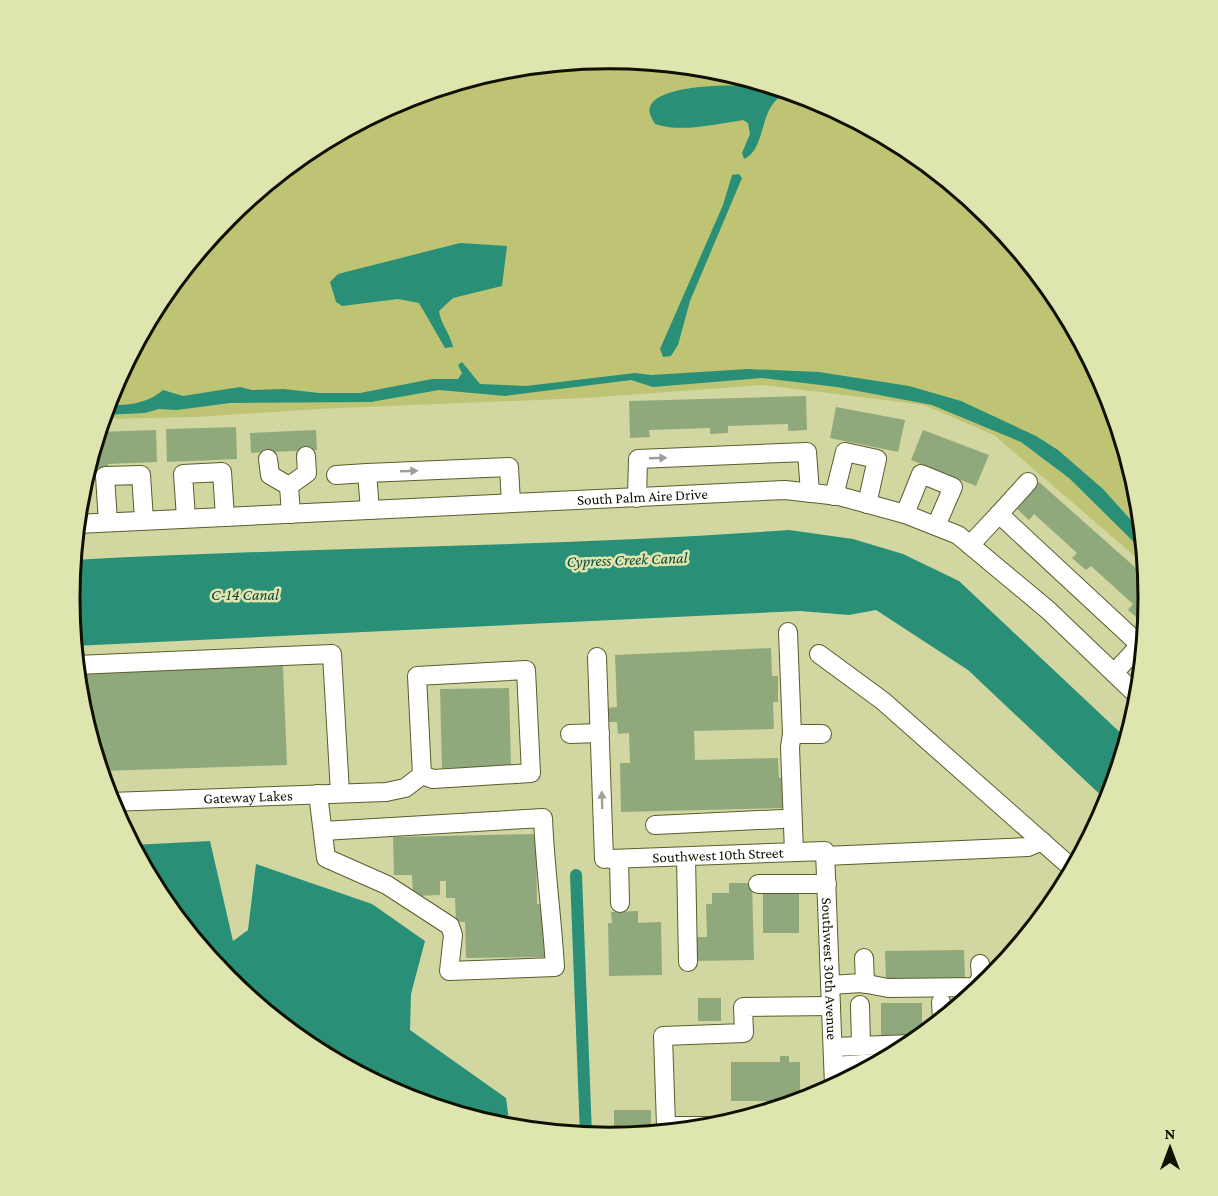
<svg xmlns="http://www.w3.org/2000/svg" width="1218" height="1196" viewBox="0 0 1218 1196" font-family="'Crimson Pro',serif">
  <rect width="100%" height="100%" fill="#d2d7a2"/>
  <path fill="#bec474" d="M609,59L715,69L816,100L909,150L991,217L1058,299L1108,392L1138,493L1145,565L994,435L924,405L763,385L586,398L318,409L196,417L102,419L111,391L161,298L228,216L310,149L403,99L504,69Z"/>
  <g fill="#299077">
    <path d="M763,84L779,88L780,97C759,111 766,149 744,159L742,153L750,134L748,123L743,120C715,124 682,133 655,124C652,119 648,113 650,107C657,84 737,84 758,87Z"/>
    <path d="M739,174L742,178L690,301L678,345L671,356L663,357L660,349L723,205L732,175Z"/>
    <path d="M460,243L507,246L502,286L453,298L439,311C441,325 450,333 453,347L445,348L419,303L398,299L342,306L336,302L330,282L338,274Z"/>
    <path d="M462,362L480,384L526,386L635,373L651,375L748,369L819,372L909,386L961,401L1036,436L1058,450L1103,489L1139,529L1141,527L1144,552L1069,478L1021,442L932,405L837,387L762,378L653,387L631,380L505,396L439,390L371,402L230,403L177,410L159,409L145,413L104,415L107,404C125,407 149,403 163,390L183,396L240,387L252,390L284,389L319,393H360L432,379H458L462,373L458,365Z"/>
    <path d="M789,530L853,539L903,554L959,581L1127,739L1108,802L968,670L876,610L849,615L800,611L74,646L70,598L73,560C312,547 551,547 789,530Z"/>
    <path d="M210,841L233,941L248,930L256,864L372,904L425,941L411,994L410,1030L506,1098L510,1128L402,1096L309,1046L227,979L160,897L132,845Z"/>
  </g>
  <g fill="none" stroke-linecap="round" stroke-linejoin="round">
    <path stroke="#299077" stroke-width="12" d="M576,875L586,1135"/>
  </g>
  <g fill="#8fa97c">
    <path d="M806,396L807,430L788,431V424L728,426V433L710,434V428L649,430L650,437L630,438L629,401Z"/>
    <path d="M836,407L905,420L898,452L830,438Z"/>
    <path d="M236,427L237,459L167,462L166,429Z"/>
    <path d="M156,430L157,462L108,464L109,468L87,469L98,432Z"/>
    <path d="M316,430L317,450L251,453L250,433Z"/>
    <path d="M923,430L989,455L976,486L911,460Z"/>
    <path d="M1039,482L1146,577L1147,617L1142,622L1128,610L1133,604L1091,566L1086,570L1072,558L1077,553L1034,514L1029,520L1016,508Z"/>
    <path d="M771,648L772,676H778V702H773L774,729L694,731L695,760L778,758L779,778H786L787,808L621,812L620,763H630L629,733L618,734L617,722H607L606,708L617,707L615,655Z"/>
    <path d="M283,666L287,765L100,771L80,703L77,673Z"/>
    <path d="M509,688L511,767L442,768L440,689Z"/>
    <path d="M536,834L537,904H544L545,957L466,958L465,922H456L455,898H446V881H440V895L413,896L412,875H394L393,837Z"/>
    <path d="M729,883H752L754,960L694,961V937H707L706,904H712V893H729Z"/>
    <rect x="763" y="892" width="36" height="41"/>
    <path d="M638,911V923L661,922L662,975L609,976L608,923H612L611,912Z"/>
    <path d="M964,950L965,979L886,980L885,951Z"/>
    <rect x="698" y="998" width="23" height="23"/>
    <path d="M881,1003H922V1036L881,1038Z"/>
    <path d="M780,1056H789V1062H800V1101H731V1062H780Z"/>
    <path d="M614,1110H651V1133L614,1137Z"/>
  </g>
  <g fill="none" stroke-linecap="round" stroke-linejoin="round">
    <g stroke="#5a5d2c" stroke-width="20">
      <g id="minor">
        <path d="M268,459L270,475L289,486L291,514"/>
        <path d="M336,475L367,473"/>
        <path d="M289,486L307,473L306,456"/>
        <path d="M834,496L845,452L877,459L867,504"/>
        <path d="M637,498L638,459L807,452L810,493"/>
        <path d="M370,510L367,473L509,467L511,503"/>
        <path d="M905,514L921,474L953,487L936,526"/>
        <path d="M999,514L1028,482"/>
        <path d="M186,518L183,474L222,472L225,517"/>
        <path d="M108,522L105,476L141,475L144,520"/>
        <path id="s1" d="M77,524L785,490L839,496L905,514L958,535L1048,610L1139,697"/>
        <path d="M970,545L999,514L1140,645L1114,673"/>
        <path d="M788,632L792,734H822"/>
        <path d="M819,654L883,701L1073,869"/>
        <path d="M597,657L604,859"/>
        <path d="M76,665L332,654L340,793"/>
        <path d="M570,734L600,733"/>
        <path d="M792,734L790,747L794,852"/>
        <path d="M318,794L326,858L387,885L450,926L453,935L449,971L555,967C552,917 545,868 543,818L323,831"/>
        <path id="s2" d="M110,802L386,792L405,788L422,775L417,676L526,670L531,773L433,779L422,775"/>
        <path d="M655,825L782,819"/>
        <path d="M825,856L1028,847L1042,841"/>
        <path d="M686,857L688,962"/>
        <path id="s3" d="M610,859L825,851L834,1086"/>
        <path d="M619,859L620,903"/>
        <path d="M758,884H827"/>
        <path d="M864,958L865,984"/>
        <path d="M830,985L862,983L888,988L976,987L981,977L980,964"/>
        <path d="M941,1002L942,1019"/>
        <path d="M860,1005L861,1046"/>
        <path d="M833,1047L911,1044"/>
        <path d="M834,1066L878,1063"/>
        <path d="M719,1126H666L663,1036L744,1033L743,1007L831,1006"/>
      </g>
    </g>
    <use href="#minor" stroke="#fff" stroke-width="18"/>
  </g>
  <defs><path id="oneway-solid" d="M-6-.8H1V-3.2L6.5 0L1 3.2V.8H-6Z" transform="scale(1.5)"/></defs>
  <g fill="#9f9f99">
    <use href="#oneway-solid" transform="translate(658 458) rotate(-2)"/>
    <use href="#oneway-solid" transform="translate(409 471) rotate(-2)"/>
    <use href="#oneway-solid" transform="translate(602 800) rotate(-92)"/>
  </g>
  <g text-anchor="middle" stroke-width="5" stroke-linejoin="round" paint-order="stroke">
    <g font-size="15" fill="#0f1000" stroke="#dfe5ae">
      <text dy="5" stroke="none"><textPath href="#s1" startOffset="566">South Palm Aire Drive</textPath></text>
      <text dy="5" stroke="none"><textPath href="#s2" startOffset="138">Gateway Lakes</textPath></text>
      <text dy="5" stroke="none"><textPath href="#s3" startOffset="108">Southwest 10th Street</textPath></text>
      <text dy="5" stroke="none"><textPath href="#s3" startOffset="333">Southwest 30th Avenue</textPath></text>
    </g>
    <g font-size="16" font-style="italic" fill="#0f483a" stroke="#dfe5ae">
      <text transform="translate(627 559) rotate(-2)" y="6">Cypress Creek Canal</text>
      <text x="245" y="600">C-14 Canal</text>
    </g>
  </g>
  <path d="M0 0H1218V1196H0ZM80 598a529 529 0 1 1 1058 0a529 529 0 1 1-1058 0Z" fill="#dfe5ae" fill-rule="evenodd"/>
  <path fill="none" stroke="#0f1000" stroke-width="3" d="M80 598a529 529 0 1 1 1058 0a529 529 0 1 1-1058 0Z"/>
  <g transform="translate(1170 1148)" stroke="#dfe5ae" stroke-width="4.5" paint-order="stroke">
  <path d="M0-4.5L10 22L0 15L-10 22Z" fill="#0f1000"/>
  <text y="-9" font-size="16" font-weight="bold" text-anchor="middle" fill="#0f1000">N</text>
  </g>
</svg>
